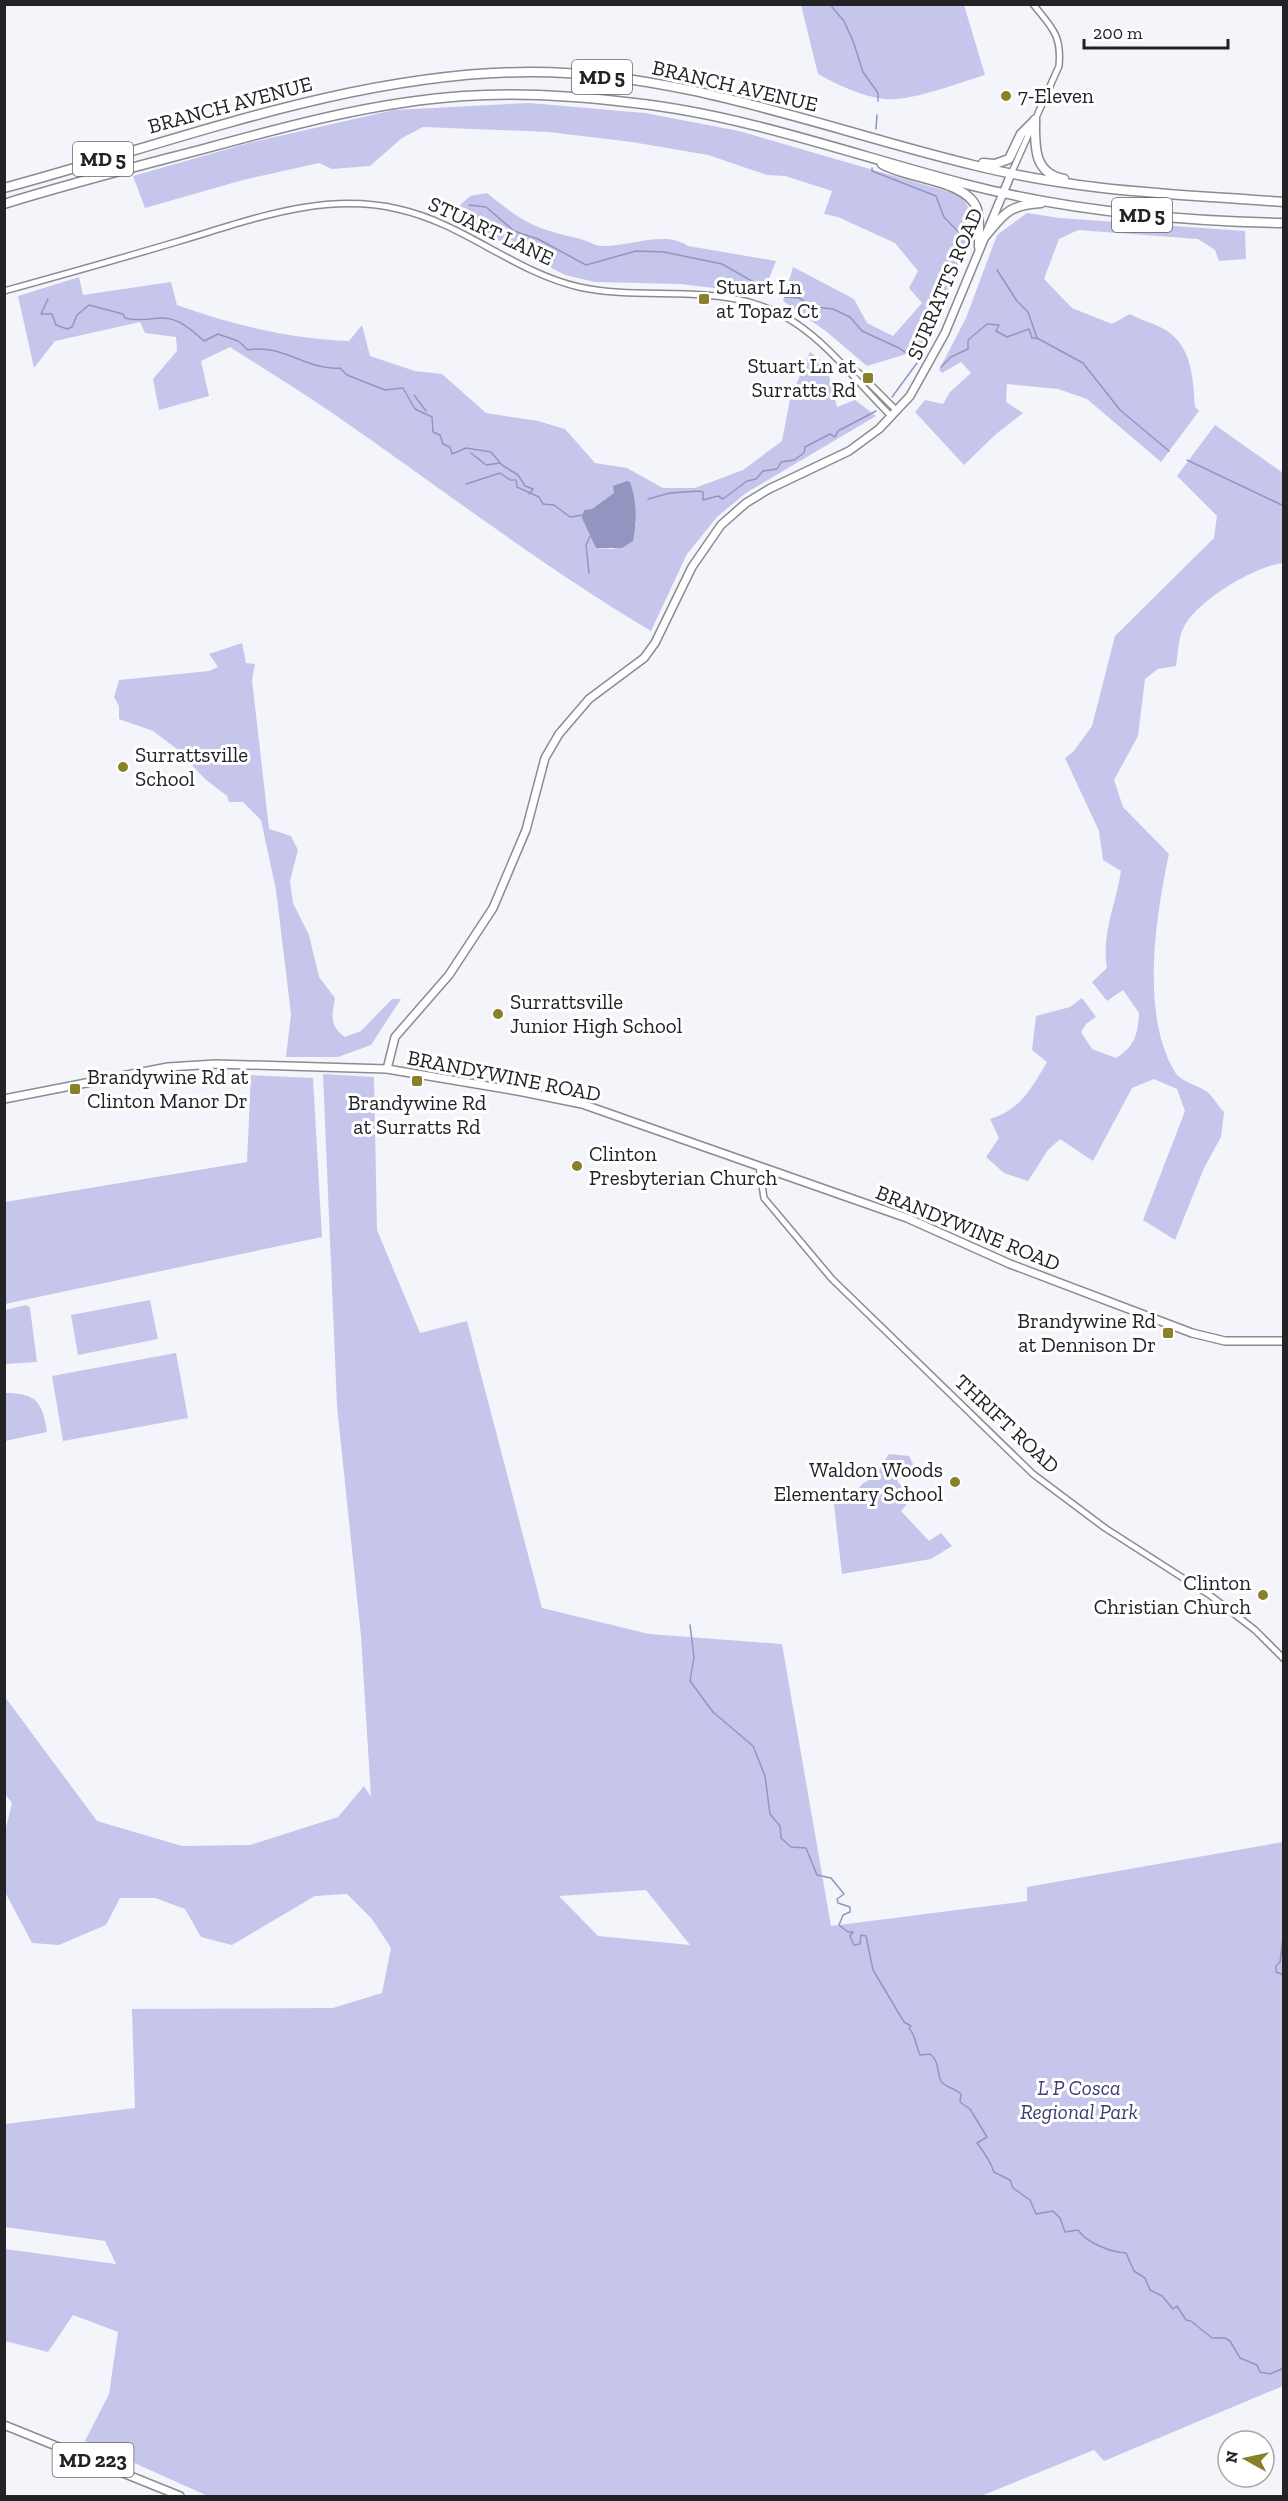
<svg xmlns="http://www.w3.org/2000/svg" width="1288" height="2501" viewBox="0 0 1288 2501" font-family="'Zilla Slab',serif">
  <rect width="100%" height="100%" fill="#f4f4fb"/>
  <g fill="#c6c6ec" fill-rule="evenodd">
    <path d="M801,5H964L985,75C958,83 910,102 884,99C861,96 838,85 818,74Z"/>
    <path d="M529,103L645,113L739,131L960,195C970,207 973,216 973,232L923,349L867,366L827,332L783,301L793,267L854,299L867,323L893,336L922,303L909,288L918,271L895,243L838,217L824,214L832,191L785,176L767,175L708,155L632,142L549,132L423,127L402,138L370,166L332,169L319,163L243,180L145,208L133,176L249,143L394,110Z"/>
    <path d="M487,193C524,223 533,228 581,239C588,241 595,246 602,246C630,247 664,230 688,246L776,261L762,297L731,290L680,284L595,282L565,275L465,223L458,207L470,196Z"/>
    <path d="M1027,213L1060,218L1245,231L1246,259L1219,261L1215,250L1198,239L1078,230L1059,239L1044,279L1072,308L1112,324L1130,314C1140,320 1150,322 1160,327C1192,342 1193,377 1195,407L1199,411L1161,462L1087,399L1058,389L1007,384L1006,402L1023,413L996,434L964,465L915,412L925,400L943,404L950,392L971,373L961,362L942,373L939,370L966,318L997,235Z"/>
    <path d="M79,277L83,295L171,282L177,305C233,325 290,339 349,341L362,325L370,356L415,371L442,374L486,413L538,421L565,429L595,463L627,468L663,488H695L743,470L782,441L790,399L810,352L826,364L837,407L855,400L876,416L746,493L717,517L687,554L651,631C542,566 442,489 338,417C303,393 266,370 230,347L201,361L209,396L159,410L153,379L177,351L176,337L145,333L140,322L55,341L34,368L18,296ZM630,482L636,525L614,549L596,548L586,523L592,509Z"/>
    <path d="M1215,425L1283,473V563C1255,566 1194,602 1183,629C1178,639 1178,655 1176,666L1158,669L1145,679L1138,736L1114,780L1123,807L1169,854C1156,915 1140,1015 1175,1072C1180,1081 1197,1085 1206,1091C1213,1096 1218,1106 1224,1112L1221,1137L1204,1168L1175,1240L1143,1220L1185,1111L1177,1089L1154,1079L1132,1088L1093,1161L1060,1139L1048,1150L1028,1181L1004,1173L986,1157L999,1138L990,1119C1021,1109 1031,1089 1047,1062L1032,1050L1036,1016L1070,1007L1082,998L1096,1017L1086,1024L1081,1032L1092,1049L1116,1058C1134,1047 1138,1035 1139,1013L1123,990L1107,1001L1092,982L1107,968C1101,934 1116,904 1121,871L1103,860L1099,831L1065,758L1073,752L1092,726L1115,636L1214,538L1217,516L1177,476Z"/>
    <path d="M242,643L246,663L255,664L252,680L269,829L291,836L298,850L290,881L293,903L309,935L319,977L335,998C332,1015 329,1026 345,1037L361,1031L392,999H401L371,1045L338,1057H286L291,1014L276,890L261,820L243,802H229L227,796L205,779L177,749L153,731L119,719V706L114,697L119,680L209,671L218,667L209,654Z"/>
    <path d="M323,1074L374,1077L377,1230L420,1333L467,1321L542,1608L649,1634L782,1644L831,1926L1027,1901V1887L1283,1842V2386L1104,2461L1094,2450L981,2496H208L85,2441L109,2394L118,2332L73,2315L48,2352L5,2341V2249L116,2264L105,2241L5,2227V2124L135,2108L132,2009L333,2008L382,1993L391,1948L372,1919L347,1894L315,1896L232,1945L201,1937L185,1909L155,1898H120L106,1925L59,1945L32,1943L5,1892V1832L12,1803L5,1794V1697L97,1821L182,1846L250,1845L338,1817L364,1786L371,1797L361,1636L337,1406ZM646,1890L690,1945L598,1936L559,1896Z"/>
    <path d="M251,1075L313,1078L322,1237L5,1304V1202L247,1162Z"/>
    <path d="M150,1300L158,1339L78,1355L71,1315Z"/>
    <path d="M26,1305L30,1308L37,1362L5,1364V1310Z"/>
    <path d="M176,1353L188,1418L63,1441L52,1376Z"/>
    <path d="M5,1393C37,1393 42,1402 47,1432L5,1441Z"/>
    <path d="M889,1454L909,1456L913,1464L897,1481L912,1498L901,1511L929,1541L941,1533L952,1546L931,1559L842,1574L834,1504L852,1498L862,1484L874,1477Z"/>
  </g>
  <path fill="#9494c1" d="M627,481L630,482C637,501 637,522 633,541L622,548H596L582,518L584,510L592,509L614,493L613,486Z"/>
  <g fill="none" stroke-linecap="round" stroke-linejoin="round">
    <g stroke="#9494c1" stroke-width="1.5">
      <path d="M832,7L844,21L853,41L863,72L878,93V101"/>
      <path d="M876,129L877,115"/>
      <path d="M872,168V171L936,196L944,217L970,244"/>
      <path d="M469,205L486,207L514,231L538,239L586,265L636,251L664,252L722,264L766,289"/>
      <path d="M997,270L1017,301L1028,312L1037,338L1083,363L1120,410L1169,451"/>
      <path d="M785,297L799,298L814,307L833,309L850,317L862,331L899,348L920,362"/>
      <path d="M48,299L41,314H52L56,325L67,329L72,327L77,315L89,305L123,314L125,318C139,322 149,318 163,318C179,318 193,331 204,341L218,334L238,341L248,350C282,343 307,371 340,368L347,375L385,390L403,388L415,409L432,417L433,432L440,435L443,444L450,447L452,454L466,448L491,452L502,465L518,475L525,486L533,489L529,494"/>
      <path d="M941,367L951,357L968,349V340L987,324L999,325L996,331L1007,337L1029,329L1032,338H1037"/>
      <path d="M414,395L426,411"/>
      <path d="M892,397L917,363"/>
      <path d="M471,453L486,465L500,463"/>
      <path d="M1187,460L1284,506"/>
      <path d="M466,484L500,473L510,480H516L517,487L539,497L543,504L554,505L570,517L583,515"/>
      <path d="M648,499L670,493L699,491L703,492V500L718,496L723,499L747,481L756,479L763,471L777,469L781,462L794,460L804,453L805,447L830,434L835,437L838,431L876,411"/>
      <path d="M589,573L586,545L591,534"/>
      <path d="M690,1625L694,1657L690,1681L713,1712L753,1746L765,1776L770,1814L780,1826L781,1838L791,1847L806,1848L817,1875L831,1878L844,1894L837,1899L838,1903L850,1907V1912L843,1915L839,1925L848,1932H853L850,1936L854,1945L860,1944L861,1935L866,1936L873,1970L904,2022L911,2026L909,2028C917,2037 915,2045 920,2055L930,2054C940,2062 936,2070 941,2081C944,2087 955,2088 961,2094L960,2102L970,2109L987,2137L977,2143C984,2152 990,2160 994,2172L1010,2180L1013,2188L1030,2200L1036,2214L1053,2211L1060,2218L1065,2232L1078,2230C1087,2243 1110,2252 1126,2253L1134,2271L1145,2278L1150,2290L1162,2296L1173,2309L1177,2306L1186,2320L1191,2321L1212,2338H1225L1230,2341L1240,2358L1257,2365L1260,2372L1270,2374L1284,2368"/>
      <path d="M1284,1930L1280,1962L1276,1966V1972L1284,1975"/>
    </g>
    <g stroke="#8b8b91" stroke-width="8">
      <g id="minor">
        <path d="M1011,174L1059,66C1062,34 1051,27 1033,4"/>
        <path d="M4,291C62,275 119,259 176,242C248,221 322,191 398,209C463,223 514,272 579,287C619,296 663,292 704,295C801,300 830,355 891,416"/>
        <path d="M847,366L859,373L897,411"/>
        <path d="M759,1166L764,1198L832,1279L1033,1474L1105,1528L1211,1596L1255,1630L1284,1659"/>
      </g>
    </g>
    <g stroke="#8b8b91" stroke-width="10">
      <g id="major">
        <path d="M387,1069L395,1037L449,975L493,908L526,830L545,758L559,734L589,699L644,658L655,643L692,567L721,525L746,503L769,489L849,451L879,429L910,396L945,333L1011,174"/>
        <path d="M4,1099L168,1067L216,1064L387,1069L523,1092L582,1104L907,1218L1010,1264L1192,1333L1225,1341H1284"/>
        <path d="M4,2425L180,2496"/>
      </g>
    </g>
    <g stroke="#8b8b91" stroke-width="11">
      <g id="highway">
        <path d="M1035,120C1035,146 1033,173 1064,179"/>
        <path d="M983,163L995,164L1009,159L1021,134L1035,120"/>
        <path d="M882,164C907,179 968,180 977,209C980,221 979,235 979,247"/>
        <path d="M4,188C175,142 351,73 529,72C682,71 830,131 977,166C1083,192 1177,194 1284,202"/>
        <path d="M4,204C71,183 139,166 207,148C291,125 376,102 464,96C520,92 578,96 634,103C745,115 857,156 965,184C1069,211 1176,221 1284,223"/>
        <path d="M982,240C1003,216 1006,205 1041,203"/>
      </g>
    </g>
    <use href="#minor" stroke="#fff" stroke-width="5"/>
    <use href="#major" stroke="#fff" stroke-width="7"/>
    <use href="#highway" stroke="#fff" stroke-width="8"/>
  </g>
  <g fill="#888129" stroke="#fff" stroke-width="2">
    <circle cx="1006" cy="96" r="6"/>
    <rect x="698" y="293" width="12" height="12" rx="3"/>
    <rect x="862" y="372" width="12" height="12" rx="3"/>
    <circle cx="123" cy="767" r="6"/>
    <circle cx="498" cy="1014" r="6"/>
    <rect x="411" y="1075" width="12" height="12" rx="3"/>
    <rect x="69" y="1083" width="12" height="12" rx="3"/>
    <circle cx="577" cy="1166" r="6"/>
    <rect x="1162" y="1327" width="12" height="12" rx="3"/>
    <circle cx="955" cy="1482" r="6"/>
    <circle cx="1263" cy="1595" r="6"/>
  </g>
  <g text-anchor="middle" stroke-width="6" stroke-linejoin="round" paint-order="stroke">
    <g fill="#fff" stroke="#656567" stroke-width="1.5">
      <rect x="572" y="60" width="60" height="34" rx="4.5"/>
      <rect x="73" y="142" width="60" height="34" rx="4.5"/>
      <rect x="1112" y="198" width="60" height="34" rx="4.5"/>
      <rect x="52.5" y="2443" width="81" height="34" rx="4.5"/>
    </g>
    <g font-size="20" font-weight="bold" fill="#232326">
      <text x="602" y="84">MD 5</text>
      <text x="103" y="166">MD 5</text>
      <text x="1142" y="222">MD 5</text>
      <text x="93" y="2467">MD 223</text>
    </g>
    <g font-size="21" fill="#232326" stroke="#fff">
      <text transform="translate(735 86) rotate(13)" y="7">BRANCH AVENUE</text>
      <text transform="translate(230 105) rotate(-15)" y="7">BRANCH AVENUE</text>
      <text transform="translate(491 231) rotate(25)" y="7">STUART LANE</text>
      <text transform="translate(945 284) rotate(-67)" y="7">SURRATTS ROAD</text>
      <text transform="translate(504 1076) rotate(11)" y="7">BRANDYWINE ROAD</text>
      <text transform="translate(968 1228) rotate(22)" y="7">BRANDYWINE ROAD</text>
      <text transform="translate(1007 1424) rotate(43)" y="7">THRIFT ROAD</text>
    </g>
    <g font-size="21" fill="#232326" stroke="#fff" text-anchor="start">
      <text x="1018" y="103">7-Eleven</text>
      <text x="716" y="294">Stuart Ln<tspan x="716" dy="24">at Topaz Ct</tspan></text>
      <text x="856" y="373" text-anchor="end">Stuart Ln at<tspan x="856" dy="24">Surratts Rd</tspan></text>
      <text x="135" y="762">Surrattsville<tspan x="135" dy="24">School</tspan></text>
      <text x="510" y="1009">Surrattsville<tspan x="510" dy="24">Junior High School</tspan></text>
      <text x="87" y="1084">Brandywine Rd at<tspan x="87" dy="24">Clinton Manor Dr</tspan></text>
      <text x="417" y="1110" text-anchor="middle">Brandywine Rd<tspan x="417" dy="24">at Surratts Rd</tspan></text>
      <text x="589" y="1161">Clinton<tspan x="589" dy="24">Presbyterian Church</tspan></text>
      <text x="1156" y="1328" text-anchor="end">Brandywine Rd<tspan x="1156" dy="24">at Dennison Dr</tspan></text>
      <text x="943" y="1477" text-anchor="end">Waldon Woods<tspan x="943" dy="24">Elementary School</tspan></text>
      <text x="1251" y="1590" text-anchor="end">Clinton<tspan x="1251" dy="24">Christian Church</tspan></text>
    </g>
    <g font-size="21" font-style="italic" fill="#403c75" stroke="#fff">
      <text x="1079" y="2095">L P Cosca<tspan x="1079" dy="24">Regional Park</tspan></text>
    </g>
  </g>
  <rect width="1288" height="2501" fill="none" stroke="#232326" stroke-width="12"/>
  <g transform="translate(1246 2459) rotate(278)"><circle r="28" fill="#ffffff" stroke="#a7a7a8" stroke-width="1.5"/>
  <path d="M0-4.5L10 22L0 15L-10 22Z" fill="#888129"/>
  <text y="-9" font-size="16" font-weight="bold" text-anchor="middle" fill="#232326">N</text>
  </g>
  <path d="M1084 39v9h144v-9" fill="none" stroke="#232326" stroke-width="3"/>
  <text x="1093" y="39" font-size="18" fill="#232326" stroke="#ffffff" stroke-width="4.5" paint-order="stroke">200 m</text>
</svg>
